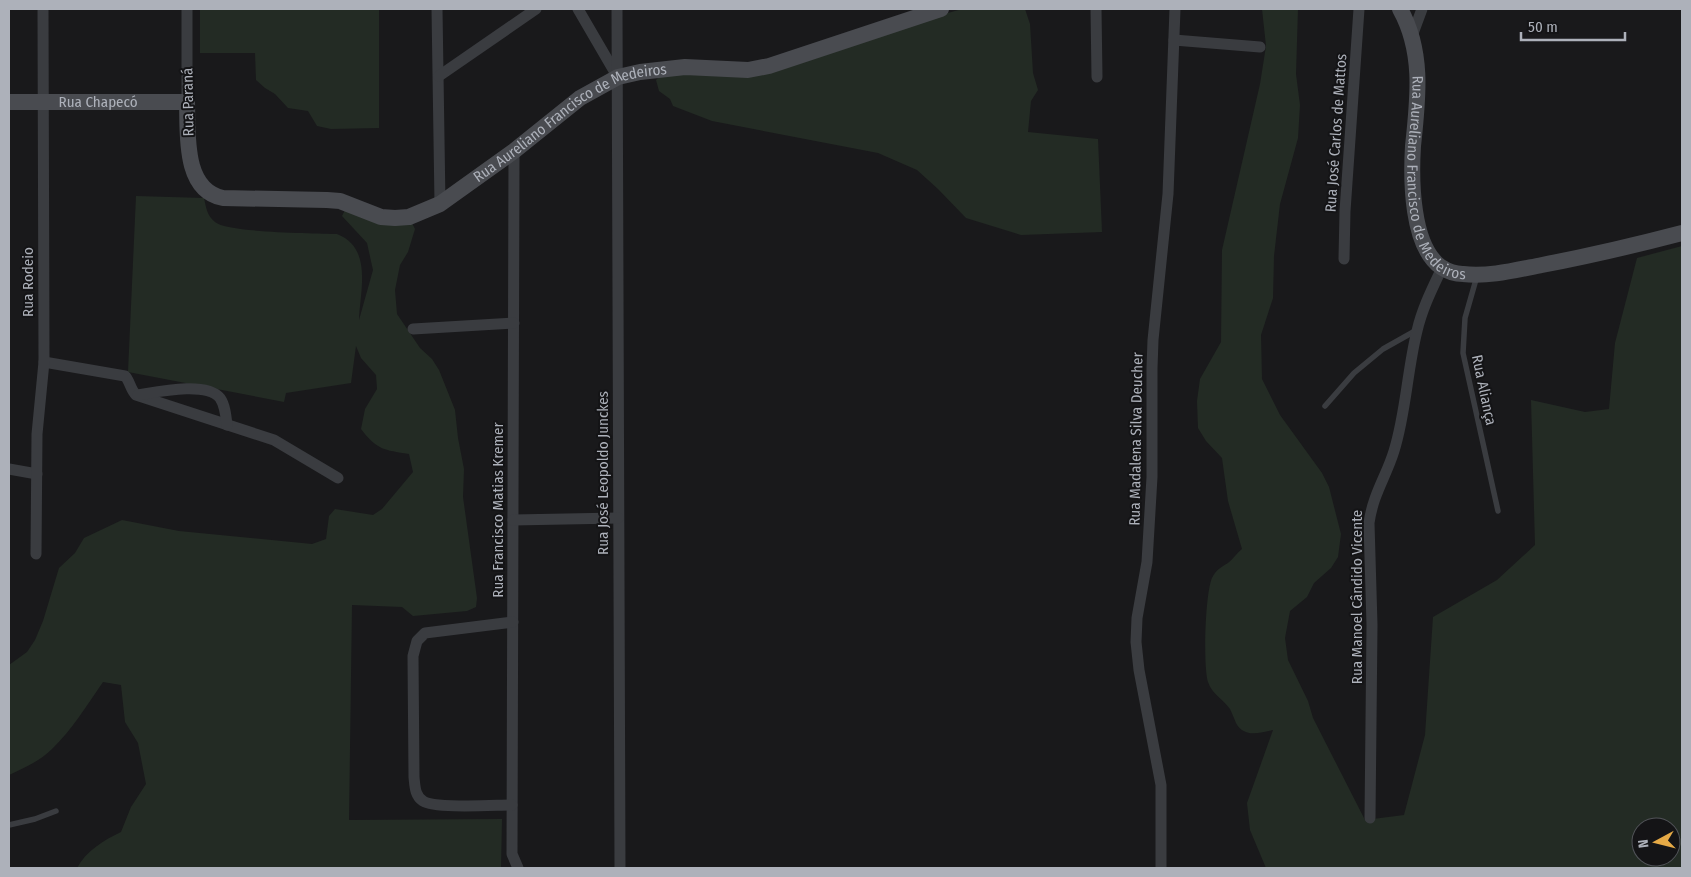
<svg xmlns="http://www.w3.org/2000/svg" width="1691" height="877" viewBox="0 0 1691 877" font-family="'Fira Sans Condensed',sans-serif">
  <rect width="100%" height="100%" fill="#19191b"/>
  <g fill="#232b24" fill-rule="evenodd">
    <path d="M200,9H379V128L331,129L317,126L308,111L288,108L275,94L265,88L256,80L255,53H200Z"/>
    <path d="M962,9H1025L1030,24L1033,73L1038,90L1031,101L1028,132L1098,139L1102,232L1021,235L966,218L938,189L917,170L878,153L712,121L673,106L670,99L659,91L656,80L660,76L686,73L727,75Z"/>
    <path d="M1262,9H1298L1296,74L1300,105L1298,138L1280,204L1274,256L1273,298L1261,335L1262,379L1280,415L1322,473L1329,487L1341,534L1338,557L1331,568L1314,583L1307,597L1290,611L1285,638L1288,660L1308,701L1313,718L1365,820L1404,815L1425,735L1433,617L1497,580L1535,545L1531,400L1585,412L1609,409L1615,343L1637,258L1682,246V868H1266L1250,830L1247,803L1273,730C1259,733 1244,738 1236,723C1234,718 1232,713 1230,709C1223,699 1212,694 1208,682C1203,666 1205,594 1212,578C1216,570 1221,567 1228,563C1233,559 1237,553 1242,549L1228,501L1222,458L1206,441L1198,428L1197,401L1200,379L1221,342L1222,250L1260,84L1266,46ZM1641,827H1671V857H1641Z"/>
    <path d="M136,196L204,198C206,207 207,216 215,222C228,233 316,233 337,234C373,248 360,291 359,320L373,270L367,243L342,216L345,210L412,223L415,229L408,252L400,265L395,290L397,314L420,348L432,359L439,370L455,410L458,438L464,469L463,497L477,598L476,607L467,611L413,616L402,607L352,605L349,820L502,819L501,868H77C86,851 104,840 121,832L131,807L146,784L138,743L125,722L121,685L103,682C87,705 72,730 52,749C40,761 24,768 9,775V665L27,652L35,640L43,621L59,568L75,553L84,538L122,520L179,531L312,544L326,539L329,516L335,509L373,515L382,509L413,472L409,454C384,450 377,450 361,429L365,409L377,389L376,375L361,358L356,346L351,383L286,393L284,402L128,372Z"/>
  </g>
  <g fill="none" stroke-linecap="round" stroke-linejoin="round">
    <g stroke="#3a3c40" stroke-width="5.5">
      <path d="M1477,276L1465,318L1463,353L1498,511"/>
      <path d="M1325,406L1354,373L1383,349L1415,331"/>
      <path d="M9,825L35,819L56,811"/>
    </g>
    <g stroke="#3a3c40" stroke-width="11">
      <path d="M437,9L440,204"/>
      <path d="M578,9L617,76"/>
      <path d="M617,9L620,868"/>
      <path d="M1096,9L1097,77"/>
      <path d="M1412,36L1422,9"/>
      <path d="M1174,40L1260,47"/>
      <path d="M439,76L536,9"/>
      <path d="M187,102V9"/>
      <path d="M514,151L512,854L518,868"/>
      <path d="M1344,259L1345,211L1359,9"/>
      <path d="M413,329L514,323"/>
      <path d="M44,362L125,376C130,381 130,389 136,395L274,440L338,478"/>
      <path d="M138,395C157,392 206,381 220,398C225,405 226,416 227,425"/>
      <path d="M9,469L37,474"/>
      <path d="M513,520L618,518"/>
      <path d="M36,554L37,434L44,362L43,9"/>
      <path d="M512,805C495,805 435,809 423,801C415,796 415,787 414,777L413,656L417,641L425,633L513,622"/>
      <path d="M1370,818L1372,625L1369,523C1373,494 1386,477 1394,451C1406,413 1407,371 1417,331C1422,309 1432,289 1442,268"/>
      <path d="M1161,868V785L1139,670L1136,642L1137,618L1147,562L1152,477V368L1153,340L1168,194L1175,9"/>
    </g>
    <g stroke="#494b50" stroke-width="16">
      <path id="s1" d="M1400,9C1424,52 1418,99 1413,146C1411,179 1411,246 1441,267C1447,271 1456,274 1463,274C1489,277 1516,270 1542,265C1589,256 1636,245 1682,233"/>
      <path id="s2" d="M9,102H187C188,134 183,190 223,198L327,200L340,201L381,217L395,218L409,217L440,204L514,151L580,98L618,77L640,72L685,67L748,70L769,66L941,9"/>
    </g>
  </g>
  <g text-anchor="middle" stroke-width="4" stroke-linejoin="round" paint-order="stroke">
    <g font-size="15" fill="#adb1ba" stroke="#141416">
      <text dy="5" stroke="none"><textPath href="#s2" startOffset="89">Rua Chapecó</textPath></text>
      <text transform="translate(188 102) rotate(-91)" y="5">Rua Paraná</text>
      <text dy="5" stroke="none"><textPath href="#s2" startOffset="668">Rua Aureliano Francisco de Medeiros</textPath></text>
      <text transform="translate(1336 133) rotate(-86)" y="5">Rua José Carlos de Mattos</text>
      <text dy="5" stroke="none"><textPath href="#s1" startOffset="182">Rua Aureliano Francisco de Medeiros</textPath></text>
      <text transform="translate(28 282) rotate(-90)" y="5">Rua Rodeio</text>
      <text transform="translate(1484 390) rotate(78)" y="5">Rua Aliança</text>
      <text transform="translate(1136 439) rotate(-89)" y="5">Rua Madalena Silva Deucher</text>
      <text transform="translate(603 473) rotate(-90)" y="5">Rua José Leopoldo Junckes</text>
      <text transform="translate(498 510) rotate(-90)" y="5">Rua Francisco Matias Kremer</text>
      <text transform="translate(1357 597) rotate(-90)" y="5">Rua Manoel Cândido Vicente</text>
    </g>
  </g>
  <rect width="1691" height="877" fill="none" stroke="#adb1ba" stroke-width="20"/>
  <g transform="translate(1656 842) rotate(263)"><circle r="24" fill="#141416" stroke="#515358"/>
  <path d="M0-4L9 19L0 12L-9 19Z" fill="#e6aa46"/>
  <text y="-8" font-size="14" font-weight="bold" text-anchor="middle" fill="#adb1ba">N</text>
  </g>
  <path d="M1521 32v8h104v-8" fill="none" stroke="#adb1ba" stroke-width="2.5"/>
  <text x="1528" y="32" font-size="15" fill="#adb1ba" stroke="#141416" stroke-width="4" paint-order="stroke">50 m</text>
</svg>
